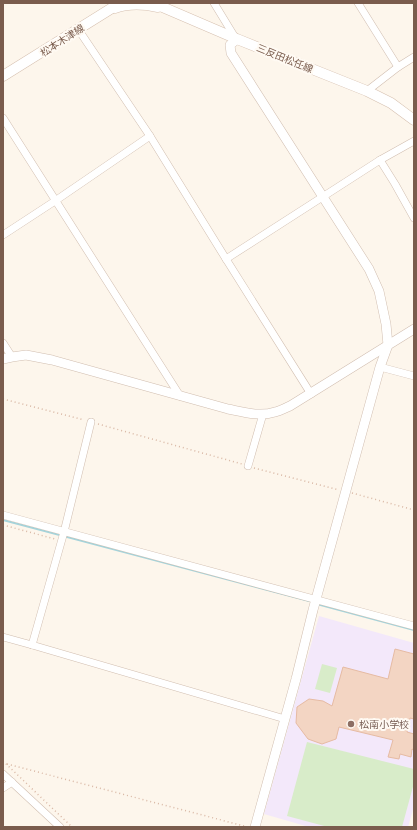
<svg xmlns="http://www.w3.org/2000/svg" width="417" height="830" viewBox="0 0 417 830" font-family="'Work Sans','Noto Sans JP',sans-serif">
  <rect width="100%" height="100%" fill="#fdf6ec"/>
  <path fill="#f3e8fa" d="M319,616L414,643V806L408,827H309L264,814Z"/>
  <g fill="#d8ecc9">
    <path d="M322,664L337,668L330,693L315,689Z"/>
    <path d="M307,742L414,769V783L402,827H328L287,816Z"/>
  </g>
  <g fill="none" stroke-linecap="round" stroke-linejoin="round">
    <g stroke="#a5d3da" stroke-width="2">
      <path d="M3,520L313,602"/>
      <path d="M317,604L414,630"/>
    </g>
  </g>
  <path fill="#f3d5c3" stroke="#e6bba3" d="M395,649L414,654V719L410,718L407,732L414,734V750L412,749L411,757L400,754L399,759L388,757L393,740L339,727L336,739L322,744L308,739L296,723L297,707L309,699L323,701L332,706L343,667L388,679Z"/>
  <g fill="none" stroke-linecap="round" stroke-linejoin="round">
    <g stroke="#d1beb0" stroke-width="8">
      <g id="minor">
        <path d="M214,3L236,39"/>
        <path d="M358,3L398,67"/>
        <path d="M78,29L150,136L226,259L311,394"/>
        <path d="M367,91L398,67L414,57"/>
        <path d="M3,118L180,396"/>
        <path d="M380,160L395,184L414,218"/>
        <path d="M3,235L55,201L150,136"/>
        <path d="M226,259L380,160L414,141"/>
        <path d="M3,343L12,357"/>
        <path d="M380,367L414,376"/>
        <path d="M248,466L263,414"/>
        <path d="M3,515L414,626"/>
        <path d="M3,637L32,645L285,719"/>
        <path d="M32,645L64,532L91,422"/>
        <path d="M3,774L60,827"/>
        <path d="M3,788L12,782"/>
      </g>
    </g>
    <g stroke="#d1beb0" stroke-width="10">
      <g id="tertiary">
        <path d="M237,39L230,45L231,53L369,269L379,291L386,324L388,345L380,367L313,610L296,679L255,827"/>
        <path d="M3,359L12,357L26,355L52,360L228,409C243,412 260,417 275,412C280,411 285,408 290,406L414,329"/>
      </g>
    </g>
    <g stroke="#d6c0b0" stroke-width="11">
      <g id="secondary">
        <path d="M153,3L237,39L367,91L391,103L414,120"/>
        <path d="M115,8C129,3 144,4 158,7"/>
        <path d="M3,76L120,3"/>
      </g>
    </g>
    <g stroke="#d9b8a5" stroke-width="1.5" stroke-dasharray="1 3" stroke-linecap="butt">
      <path d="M3,399L84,420"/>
      <path d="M98,424L242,464"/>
      <path d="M254,468L339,490"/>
      <path d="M352,493L414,510"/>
      <path d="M3,525L55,539"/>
      <path d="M3,761L72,827"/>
      <path d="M7,764L248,827"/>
    </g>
    <use href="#minor" stroke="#fff" stroke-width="7"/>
    <use href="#tertiary" stroke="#fff" stroke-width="9"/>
    <use href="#secondary" stroke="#fff" stroke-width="10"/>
  </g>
  <circle fill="#8d6e63" stroke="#fffaf3" stroke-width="1.5" cx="351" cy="724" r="4"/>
  <g text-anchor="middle" stroke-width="4" stroke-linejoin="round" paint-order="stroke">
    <g font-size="10" fill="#7a5c4d" stroke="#fffaf3">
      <text transform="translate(62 40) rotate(-33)" y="4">松本木津線</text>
      <text transform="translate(285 58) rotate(22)" y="4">三反田松任線</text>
    </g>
    <g font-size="10" fill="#785e54" stroke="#fffaf3" text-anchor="start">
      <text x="359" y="728">松南小学校</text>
    </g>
  </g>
  <rect width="417" height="830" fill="none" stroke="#7a5c4d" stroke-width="8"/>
</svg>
